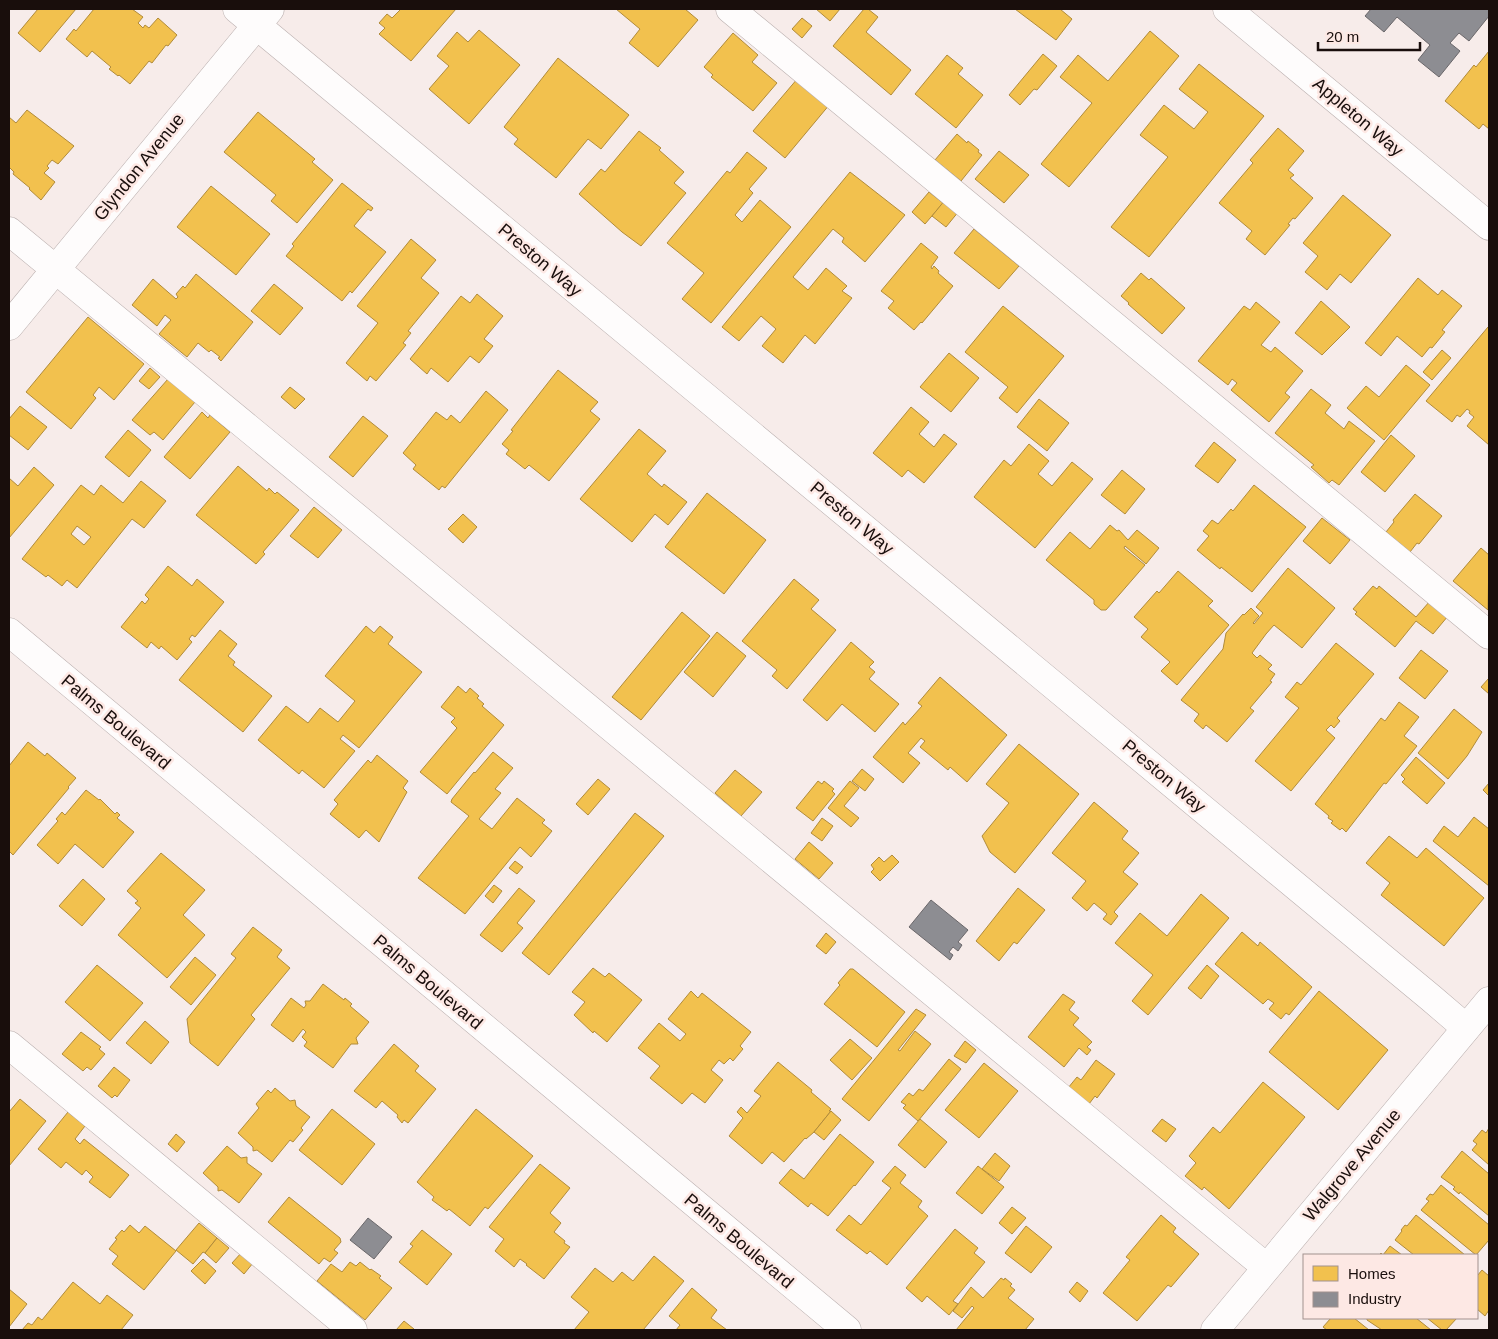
<svg xmlns="http://www.w3.org/2000/svg" width="1498" height="1339" viewBox="0 0 1498 1339" font-family="Arial,sans-serif">
  <rect width="100%" height="100%" fill="#f7ecea"/>
  <g fill="#f2c14e" stroke="#b18b3a" fill-rule="evenodd">
    <path d="M38,9H76L40,52L18,33Z"/>
    <path d="M94,9H132L143,17L138,23L143,28L145,25L149,28L158,18L177,35L168,46L166,45L152,63L149,61L130,84L119,75L118,76L109,69L111,67L92,51L87,57L66,39L74,29L76,31Z"/>
    <path d="M401,9H456L411,61L379,34L385,28L379,23L387,14L392,18Z"/>
    <path d="M616,9H685L698,20L658,67L629,43L640,29Z"/>
    <path d="M816,9H840L830,21Z"/>
    <path d="M864,9H868L878,17L866,32L911,70L891,95L833,46Z"/>
    <path d="M1015,9H1060L1072,19L1056,40Z"/>
    <path d="M802,18L812,26L802,38L792,29Z"/>
    <path d="M479,30L520,65L469,124L429,89L449,66L437,56L457,32L468,42Z"/>
    <path d="M1150,31L1179,56L1069,187L1041,164L1092,103L1060,77L1078,55L1108,81Z"/>
    <path d="M733,33L758,55L752,62L777,83L753,111L711,77L713,75L704,67Z"/>
    <path d="M1489,51V129L1483,124L1479,129L1445,101L1474,65L1476,67Z"/>
    <path d="M1043,54L1057,66L1037,90L1034,89L1020,105L1009,95Z"/>
    <path d="M947,55L963,68L958,74L983,95L956,128L915,94Z"/>
    <path d="M558,58L629,115L601,149L588,139L556,178L514,144L518,139L504,127Z"/>
    <path d="M1199,64L1264,116L1149,257L1111,227L1168,157L1140,135L1164,105L1194,129L1208,112L1179,89Z"/>
    <path d="M798,78L830,104L785,158L753,131Z"/>
    <path d="M27,110L74,146L58,164L52,160L47,166L49,168L44,173L55,182L41,200L29,189L30,188L13,174L14,172L9,167V117L16,123Z"/>
    <path d="M258,112L315,159L312,162L333,180L297,223L271,201L276,195L224,152Z"/>
    <path d="M1278,128L1304,151L1288,170L1294,175L1290,178L1313,198L1295,219L1293,218L1288,224L1290,225L1265,255L1246,239L1252,231L1219,203L1253,163L1250,160Z"/>
    <path d="M639,131L661,148L659,150L684,172L674,183L686,193L641,246L622,232L579,194L601,169L605,172Z"/>
    <path d="M957,134L967,143L968,141L979,150L978,152L982,155L961,181L935,160Z"/>
    <path d="M999,151L1029,175L1004,203L975,179Z"/>
    <path d="M747,152L767,168L749,189L753,193L735,215L742,222L760,200L791,227L711,323L682,299L704,273L667,243L727,171L730,173Z"/>
    <path d="M850,172L905,215L865,262L842,242L844,238L833,229L793,277L808,290L826,268L847,286L842,291L852,298L815,344L805,335L783,363L762,346L776,329L761,316L739,341L722,327Z"/>
    <path d="M342,183L373,208L371,211L368,209L354,226L386,252L352,293L350,291L342,301L286,256L294,246L292,244Z"/>
    <path d="M211,186L270,234L236,275L177,227Z"/>
    <path d="M929,192L943,203L925,224L912,212Z"/>
    <path d="M1343,195L1391,235L1351,283L1340,274L1327,290L1305,272L1318,256L1303,243Z"/>
    <path d="M945,200L959,211L946,227L932,216Z"/>
    <path d="M974,229L1019,266L999,289L954,253Z"/>
    <path d="M411,239L436,260L421,278L439,293L408,331L411,333L403,343L406,345L376,381L370,376L367,381L346,363L378,323L357,306Z"/>
    <path d="M921,243L938,257L931,267L932,269L934,266L939,271L938,273L953,286L922,323L921,322L914,330L888,308L894,301L881,291Z"/>
    <path d="M1141,273L1149,280L1151,278L1185,308L1162,334L1128,304L1129,303L1121,296Z"/>
    <path d="M196,274L253,322L221,361L218,358L220,357L211,350L209,352L198,343L187,357L159,334L171,320L165,315L157,326L132,305L153,279L176,299L178,297L176,294L183,286L185,288Z"/>
    <path d="M1418,278L1438,295L1442,290L1462,306L1442,330L1445,332L1432,348L1430,347L1422,357L1397,336L1381,356L1365,343Z"/>
    <path d="M274,284L303,308L280,335L251,311Z"/>
    <path d="M477,294L503,316L484,339L493,346L479,363L470,356L448,382L431,368L427,374L410,359L461,296L470,303Z"/>
    <path d="M1321,301L1350,327L1322,355L1295,333Z"/>
    <path d="M1256,302L1280,322L1261,345L1271,352L1275,347L1303,371L1285,393L1290,397L1269,422L1231,390L1237,383L1232,379L1228,385L1198,361L1244,306L1250,310Z"/>
    <path d="M1003,306L1064,356L1017,413L999,398L1008,387L965,352Z"/>
    <path d="M88,317L144,364L114,400L99,387L93,395L96,398L71,429L26,392Z"/>
    <path d="M1488,327L1489,328V445L1467,426L1474,417L1469,413L1470,411L1467,409L1460,417L1457,415L1452,422L1426,401Z"/>
    <path d="M1442,350L1451,358L1432,380L1423,372Z"/>
    <path d="M949,353L979,378L951,412L920,387Z"/>
    <path d="M1406,365L1430,385L1384,440L1347,408L1366,386L1379,397Z"/>
    <path d="M150,368L160,377L149,389L139,381Z"/>
    <path d="M558,370L598,402L590,411L600,419L549,481L529,465L525,469L506,454L509,450L502,444L513,431L511,430Z"/>
    <path d="M168,379L195,402L163,440L154,432L150,435L132,420Z"/>
    <path d="M290,387L305,399L295,409L281,397Z"/>
    <path d="M1311,389L1331,405L1325,413L1344,429L1349,421L1375,441L1339,485L1332,480L1329,483L1311,467L1314,465L1275,433Z"/>
    <path d="M486,391L508,410L445,488L442,486L439,490L413,469L416,465L403,453L436,412L447,420L451,415L460,423Z"/>
    <path d="M1039,399L1069,423L1047,451L1017,427Z"/>
    <path d="M20,406L47,427L28,450L9,435V419Z"/>
    <path d="M911,407L929,422L919,434L934,447L944,434L957,444L924,483L908,470L902,477L873,453Z"/>
    <path d="M202,412L208,418L210,415L230,432L190,479L164,457Z"/>
    <path d="M363,416L388,436L353,477L329,457Z"/>
    <path d="M639,429L666,451L647,474L662,487L664,484L687,502L668,525L655,514L632,542L580,499Z"/>
    <path d="M128,430L151,450L129,477L105,457Z"/>
    <path d="M1391,435L1415,456L1385,492L1361,472Z"/>
    <path d="M1214,442L1236,460L1218,483L1195,466Z"/>
    <path d="M1029,444L1049,461L1038,474L1052,486L1072,462L1093,479L1035,548L974,497L1004,460L1011,466Z"/>
    <path d="M238,466L267,491L269,488L275,494L277,492L299,510L263,552L265,554L256,564L196,515Z"/>
    <path d="M34,467L54,485L9,538V478L18,486Z"/>
    <path d="M1122,470L1145,489L1125,514L1101,495Z"/>
    <path d="M141,481L166,501L144,528L132,519L77,588L67,580L62,586L48,575L46,577L22,559L81,485L94,495L101,485L123,503ZM77,526L91,537L84,545L71,534Z"/>
    <path d="M1254,485L1306,527L1252,592L1221,567L1220,569L1197,550L1209,536L1203,531L1212,520L1218,524L1231,509L1233,511Z"/>
    <path d="M707,493L766,540L724,594L665,547Z"/>
    <path d="M1415,494L1442,516L1419,544L1417,543L1410,552L1386,532L1394,522L1393,520Z"/>
    <path d="M314,507L342,530L318,558L290,536Z"/>
    <path d="M463,514L477,527L463,543L448,529Z"/>
    <path d="M1322,518L1350,540L1330,564L1303,541Z"/>
    <path d="M1110,525L1117,531L1119,530L1128,540L1137,530L1159,548L1146,564L1125,546L1124,548L1145,565L1106,610H1101L1094,604V600L1046,560L1070,532L1090,549Z"/>
    <path d="M1481,548L1489,555L1488,610L1453,581Z"/>
    <path d="M168,566L192,586L197,579L224,602L195,637L192,635L189,639L192,642L177,660L161,646L159,649L151,642L147,648L121,627L142,601L145,604L149,599L145,595Z"/>
    <path d="M1288,568L1335,608L1302,648L1274,625L1266,634L1252,653L1257,658L1260,655L1272,665L1268,669L1275,674L1270,681L1272,682L1250,708L1254,711L1227,742L1206,725L1203,729L1194,721L1199,714L1181,700L1223,649L1226,633L1243,614L1244,615L1251,608L1259,616L1253,623L1254,624L1263,613L1256,607Z"/>
    <path d="M1178,571L1213,601L1208,606L1229,625L1177,685L1161,671L1170,662L1141,637L1148,629L1134,617L1157,591L1159,593Z"/>
    <path d="M794,579L819,600L811,609L836,630L787,689L772,676L777,670L742,641Z"/>
    <path d="M1373,586L1377,589L1379,586L1416,617L1430,601L1448,616L1433,634L1416,621L1395,647L1355,614L1357,612L1353,609Z"/>
    <path d="M682,612L710,636L641,720L612,697Z"/>
    <path d="M366,626L374,633L380,626L393,637L388,644L422,672L359,748L343,735L340,739L355,751L324,788L302,770L299,774L258,740L286,706L308,723L320,708L338,722L355,701L325,676Z"/>
    <path d="M220,630L237,644L228,656L235,662L233,665L272,696L243,732L179,680Z"/>
    <path d="M717,632L746,656L713,697L684,672Z"/>
    <path d="M851,642L874,662L869,667L875,672L869,679L899,704L875,732L842,704L827,721L803,700Z"/>
    <path d="M1336,643L1374,674L1337,718L1340,721L1334,728L1331,725L1326,730L1335,738L1291,791L1255,761L1299,708L1285,697L1297,682L1301,685Z"/>
    <path d="M1421,650L1448,671L1425,699L1399,678Z"/>
    <path d="M940,677L1007,735L967,782L950,767L948,770L920,747L925,741L921,738L908,753L920,763L903,783L873,757L903,722L905,725L922,706L918,703Z"/>
    <path d="M1489,678V694L1481,687Z"/>
    <path d="M458,686L466,693L470,688L479,696L477,698L484,704L482,706L504,725L447,794L420,772L457,728L451,722L455,718L441,707Z"/>
    <path d="M1399,702L1419,717L1404,736L1417,746L1386,784L1384,783L1346,832L1342,828L1340,830L1331,823L1333,821L1328,818L1329,816L1315,804L1381,718L1385,721Z"/>
    <path d="M1454,709L1482,732L1467,756L1448,779L1418,753Z"/>
    <path d="M28,742L45,756L47,753L76,778L68,787L69,788L13,855L9,851V766Z"/>
    <path d="M1019,744L1079,794L1015,873L990,852L982,836L1009,803L986,784Z"/>
    <path d="M493,752L513,768L495,789L501,793L479,819L492,829L517,798L545,820L542,823L552,831L531,857L520,847L465,914L418,878L469,816L451,802L452,799L474,772L475,773Z"/>
    <path d="M377,755L408,781L403,788L407,792L379,842L366,830L359,838L330,814L338,804L334,800L368,760L371,763Z"/>
    <path d="M1416,757L1445,783L1427,804L1402,782L1405,779L1401,775Z"/>
    <path d="M862,769L874,779L865,791L852,781Z"/>
    <path d="M735,770L762,792L741,816L715,793Z"/>
    <path d="M598,779L610,789L588,815L576,804Z"/>
    <path d="M818,781L822,784L824,781L834,789L832,791L835,794L813,821L796,808Z"/>
    <path d="M850,781L859,788L844,806L859,818L851,827L828,808Z"/>
    <path d="M1489,783V796L1483,790Z"/>
    <path d="M86,790L99,800L100,799L115,814L117,812L120,815L117,818L134,832L103,868L75,844L58,864L37,845L58,821L56,819L62,812L65,815Z"/>
    <path d="M1094,802L1128,831L1122,839L1139,853L1123,872L1138,884L1114,912L1118,916L1111,925L1103,919L1107,914L1094,903L1087,911L1072,898L1086,881L1052,853Z"/>
    <path d="M635,813L664,836L549,975L522,953Z"/>
    <path d="M1474,817L1489,829V886L1433,841L1444,826L1458,837Z"/>
    <path d="M822,818L833,826L822,841L811,833Z"/>
    <path d="M1389,836L1417,858L1426,848L1484,898L1444,946L1381,895L1390,883L1366,863Z"/>
    <path d="M809,842L833,863L819,879L795,859Z"/>
    <path d="M161,853L205,890L183,915L205,935L167,978L118,935L141,908L135,903L138,901L127,891Z"/>
    <path d="M892,855L899,862L880,881L871,872L874,869L871,865L879,857L884,862Z"/>
    <path d="M515,861L523,867L517,874L509,868Z"/>
    <path d="M83,879L105,899L82,926L59,906Z"/>
    <path d="M494,885L502,891L493,903L485,896Z"/>
    <path d="M519,888L535,901L517,923L523,928L502,952L480,935Z"/>
    <path d="M1018,888L1045,910L1017,944L1014,942L999,961L976,941Z"/>
    <path d="M1201,894L1229,918L1148,1015L1132,1001L1153,975L1115,943L1140,913L1167,936Z"/>
    <path d="M253,927L282,950L277,957L290,968L251,1015L255,1019L218,1066L190,1043L187,1019L236,958L231,954Z"/>
    <path d="M1242,932L1258,946L1260,942L1312,987L1289,1015L1286,1013L1281,1019L1269,1009L1274,1003L1268,999L1263,1004L1215,964Z"/>
    <path d="M826,933L836,942L826,954L816,946Z"/>
    <path d="M195,957L216,975L191,1005L170,987Z"/>
    <path d="M97,965L143,1003L110,1041L65,1002Z"/>
    <path d="M1207,965L1219,976L1201,999L1188,988Z"/>
    <path d="M593,968L605,977L609,973L642,1000L607,1042L594,1031L593,1033L574,1015L585,1002L572,992Z"/>
    <path d="M850,969H853L905,1012L877,1047L824,1004L840,985L838,983Z"/>
    <path d="M323,984L344,1000L345,998L352,1004L350,1006L369,1022L356,1038L358,1044H351L333,1068L304,1046L307,1042L302,1037L306,1032L303,1029L293,1042L271,1025L291,998L304,1008L306,1005L305,1001H310Z"/>
    <path d="M691,991L698,998L702,993L751,1032L740,1046L743,1049L733,1061L730,1058L724,1064L719,1060L711,1070L723,1080L705,1103L692,1093L682,1104L650,1078L660,1066L638,1048L659,1023L680,1041L686,1034L668,1019Z"/>
    <path d="M1319,991L1388,1050L1338,1110L1269,1052Z"/>
    <path d="M1063,994L1075,1002L1069,1010L1079,1018L1073,1025L1092,1042L1087,1047L1091,1050L1087,1055L1079,1048L1064,1067L1028,1037Z"/>
    <path d="M916,1009L926,1015L898,1050L900,1051L915,1031L931,1044L869,1121L842,1099Z"/>
    <path d="M145,1021L169,1042L151,1064L126,1043Z"/>
    <path d="M81,1032L101,1047L99,1049L105,1054L91,1070L87,1067L83,1071L62,1054Z"/>
    <path d="M850,1039L872,1058L852,1080L830,1060Z"/>
    <path d="M965,1041L976,1050L966,1063L954,1056Z"/>
    <path d="M394,1044L419,1066L415,1071L436,1089L408,1123L404,1120L402,1123L397,1117L398,1115L382,1101L376,1108L354,1091Z"/>
    <path d="M949,1059L961,1069L918,1121L903,1108L906,1105L901,1102L909,1093L913,1096L919,1089L923,1091Z"/>
    <path d="M1096,1060L1115,1074L1097,1098L1095,1096L1089,1104L1068,1088L1077,1077L1081,1080Z"/>
    <path d="M778,1062L812,1090L811,1092L831,1109L829,1111H831L814,1132L806,1139L805,1138L784,1162L772,1152L762,1164L729,1136L743,1118L737,1112L741,1107L747,1113L761,1096L754,1091Z"/>
    <path d="M984,1063L1018,1091L979,1138L945,1110Z"/>
    <path d="M114,1067L130,1080L117,1097L115,1095L112,1098L98,1086Z"/>
    <path d="M1263,1082L1305,1117L1229,1209L1204,1187L1202,1190L1185,1176L1196,1163L1189,1156L1213,1127L1220,1133Z"/>
    <path d="M275,1088L290,1101L295,1100L296,1106L310,1117L301,1128L303,1130L293,1142L290,1140L272,1162L257,1150L253,1151V1147L238,1133L259,1108L256,1104L268,1090L271,1093Z"/>
    <path d="M20,1099L46,1121L9,1166V1112Z"/>
    <path d="M332,1109L375,1144L342,1185L299,1150Z"/>
    <path d="M476,1109L533,1156L488,1209L485,1207L470,1226L449,1209L447,1211L432,1200L434,1197L417,1182Z"/>
    <path d="M831,1111L841,1120L824,1140L814,1132Z"/>
    <path d="M68,1112L85,1126L75,1139L80,1144L84,1139L129,1175L110,1198L89,1182L93,1177L86,1170L82,1175L66,1162L61,1168L38,1149Z"/>
    <path d="M920,1119L947,1142L925,1168L898,1145Z"/>
    <path d="M1162,1119L1176,1129L1166,1142L1152,1131Z"/>
    <path d="M1489,1128V1165L1472,1150L1477,1144L1473,1141L1482,1130L1486,1133Z"/>
    <path d="M176,1134L185,1142L177,1152L168,1144Z"/>
    <path d="M840,1134L874,1162L855,1186L854,1185L828,1216L811,1203L808,1207L779,1183L791,1169L804,1179Z"/>
    <path d="M227,1146L241,1158L247,1157V1163L262,1174L239,1203L222,1190L218,1191V1187L203,1173Z"/>
    <path d="M1462,1151L1489,1174V1216L1460,1192L1459,1194L1453,1189L1455,1187L1441,1177Z"/>
    <path d="M995,1153L1010,1166L999,1181L982,1169Z"/>
    <path d="M540,1164L570,1188L550,1213L561,1223L554,1232L565,1241L564,1243L570,1247L544,1279L526,1265L527,1264L520,1259L514,1267L495,1251L504,1239L489,1227Z"/>
    <path d="M895,1166L906,1175L900,1183L922,1201L918,1207L928,1216L887,1265L870,1251L867,1254L836,1230L849,1215L861,1225L891,1188L882,1181Z"/>
    <path d="M978,1166L1004,1187L982,1214L956,1193Z"/>
    <path d="M1441,1185L1489,1225V1240L1476,1255L1421,1210L1429,1201L1426,1199L1430,1194L1433,1195Z"/>
    <path d="M289,1197L340,1238L341,1242L334,1250L338,1253L330,1262L324,1258L319,1264L268,1222Z"/>
    <path d="M1012,1207L1026,1218L1012,1234L999,1223Z"/>
    <path d="M1161,1215L1176,1228L1173,1232L1199,1254L1171,1287L1168,1285L1137,1321L1103,1293L1130,1260L1126,1257Z"/>
    <path d="M1416,1215L1465,1255H1414L1395,1240L1402,1231L1401,1230L1405,1225L1407,1226Z"/>
    <path d="M199,1223L217,1238L205,1253L203,1252L193,1264L176,1250Z"/>
    <path d="M130,1225L139,1233L145,1226L176,1251L144,1290L112,1264L118,1256L109,1249L117,1239L115,1238L122,1230L124,1232Z"/>
    <path d="M1026,1226L1052,1247L1031,1273L1005,1253Z"/>
    <path d="M955,1229L978,1248L974,1253L985,1262L953,1301L958,1304L949,1315L927,1296L922,1302L906,1288Z"/>
    <path d="M422,1230L452,1254L427,1285L399,1262L413,1246L410,1244Z"/>
    <path d="M217,1238L229,1248L216,1263L205,1253Z"/>
    <path d="M1390,1246L1402,1255H1379L1381,1253L1383,1255Z"/>
    <path d="M242,1252L253,1263L244,1274L232,1263Z"/>
    <path d="M654,1256L684,1281L643,1330H574L589,1312L571,1297L595,1268L613,1282L622,1272L633,1281Z"/>
    <path d="M203,1259L216,1271L205,1284L191,1271Z"/>
    <path d="M350,1262L356,1266L360,1262L370,1270L371,1269L381,1276L379,1278L392,1288L365,1320L317,1281L331,1264L342,1272Z"/>
    <path d="M1482,1270L1489,1276V1310L1485,1316L1477,1309V1276Z"/>
    <path d="M1001,1278L1004,1280L1005,1278L1012,1284L1010,1286L1015,1290L1008,1298L1034,1319L1025,1330H956L974,1308L972,1306L962,1318L953,1311L971,1287L983,1298Z"/>
    <path d="M73,1282L100,1304L107,1295L133,1315L121,1330H22L28,1323L32,1325L38,1317L42,1320Z"/>
    <path d="M1077,1282L1088,1291L1080,1302L1069,1292Z"/>
    <path d="M692,1288L717,1310L711,1318L727,1330H676L680,1325L669,1316Z"/>
    <path d="M9,1289L27,1304L9,1327Z"/>
    <path d="M1331,1318H1354L1369,1330H1327L1323,1327Z"/>
    <path d="M1367,1318H1416L1431,1330H1382L1367,1320Z"/>
    <path d="M1427,1318H1457L1446,1330H1442Z"/>
    <path d="M404,1321L414,1329L413,1330H396Z"/>
  </g>
  <g fill="#8d8d92" stroke="#6a676a">
    <path d="M1371,9H1489V16L1469,41L1459,33L1450,43L1460,51L1439,77L1418,60L1430,45L1397,17L1384,32L1365,16Z"/>
    <path d="M931,900L968,930L958,942L962,945L958,951L953,947L949,952L953,955L950,960L909,927Z"/>
    <path d="M368,1218L392,1237L374,1259L350,1240Z"/>
  </g>
  <g fill="none" stroke-linecap="round" stroke-linejoin="round">
    <g stroke="#baafae" stroke-width="29">
      <g id="minor">
        <path d="M237,9L1431,998L1466,1028"/>
        <path d="M730,9L1489,635"/>
        <path d="M1227,9L1489,226"/>
        <path d="M9,231L1266,1267"/>
        <path d="M9,326L270,9"/>
        <path d="M9,632L847,1330"/>
        <path d="M9,1045L353,1330"/>
        <path d="M1215,1330L1489,1001"/>
      </g>
    </g>
    <use href="#minor" stroke="#fefcfc" stroke-width="28"/>
  </g>
  <g text-anchor="middle" stroke-width="5" stroke-linejoin="round" paint-order="stroke">
    <g font-size="18" fill="#190e0c" stroke="#fde8e4">
      <text transform="translate(1358 117) rotate(40)" y="6">Appleton Way</text>
      <text transform="translate(139 167) rotate(-51)" y="6">Glyndon Avenue</text>
      <text transform="translate(540 260) rotate(40)" y="6">Preston Way</text>
      <text transform="translate(852 518) rotate(40)" y="6">Preston Way</text>
      <text transform="translate(116 722) rotate(40)" y="6">Palms Boulevard</text>
      <text transform="translate(1164 776) rotate(40)" y="6">Preston Way</text>
      <text transform="translate(428 982) rotate(40)" y="6">Palms Boulevard</text>
      <text transform="translate(1352 1165) rotate(-50)" y="6">Walgrove Avenue</text>
      <text transform="translate(739 1241) rotate(40)" y="6">Palms Boulevard</text>
    </g>
  </g>
  <rect width="1498" height="1339" fill="none" stroke="#190e0c" stroke-width="20"/>
  <rect x="1303" y="1254" width="175" height="65" fill="#fde8e4" stroke="#a2918e"/>
  <rect x="1313" y="1266" width="25" height="15" fill="#f2c14e" stroke="#a2918e"/>
  <text x="1348" y="1279" font-size="15" fill="#190e0c">Homes</text>
  <rect x="1313" y="1292" width="25" height="15" fill="#8d8d92" stroke="#a2918e"/>
  <text x="1348" y="1304" font-size="15" fill="#190e0c">Industry</text>
  <path d="M1318 42v8h102v-8" fill="none" stroke="#190e0c" stroke-width="2.5"/>
  <text x="1326" y="42" font-size="15" fill="#190e0c" stroke="#fde8e4" stroke-width="4" paint-order="stroke">20 m</text>
</svg>
